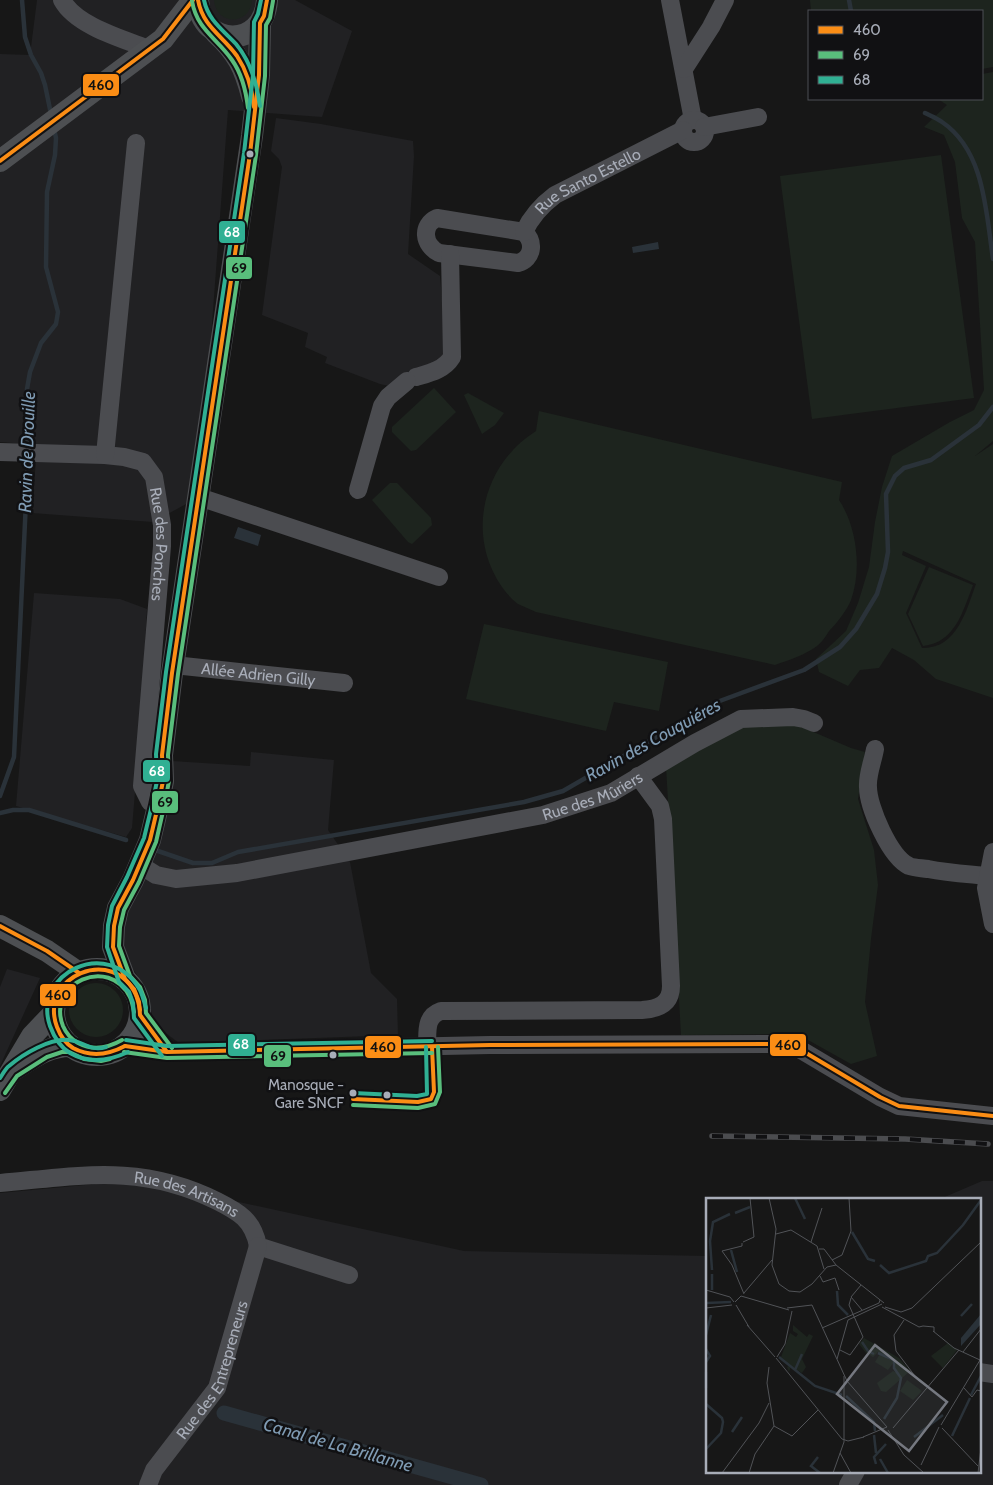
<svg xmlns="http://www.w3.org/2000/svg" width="993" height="1485" viewBox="0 0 993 1485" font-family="Cabin,sans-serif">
  <rect width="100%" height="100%" fill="#171717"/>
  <g fill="#212123">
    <path d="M37,0H295L352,31L322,117L228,110L199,497L153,522L32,513L37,445L0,442V54L30,55Z"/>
    <path d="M276,118L321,124L413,141L414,156L408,254L440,276L445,332L447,368L398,388L380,384L325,363L327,357L305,347L308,333L262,315L282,167L279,159L271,151Z"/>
    <path d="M34,593L120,599L147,609L141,720L132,828L126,837L16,806Z"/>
    <path d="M251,752L334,760L328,830L350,862L371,973L397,999L398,1035L179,1043L155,1025L143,984L126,959L122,936L131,897L172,761L250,766Z"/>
    <path d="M7,969L40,978L0,1066V987Z"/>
    <path d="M138,1180L464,1251L707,1256V1471H979V1199H940L982,1181H993V1485H0V1193Z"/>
  </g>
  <g fill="#1d241e" fill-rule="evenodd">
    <path d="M214,0H252C250,26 216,26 214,0Z"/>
    <path d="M810,0H993V67L982,69V11H811Z"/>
    <path d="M993,72V441L975,456L993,444V698L936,679L914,660L892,648L879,668L860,670L848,686L819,672L816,659L846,631L858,603L869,567L875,522L882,487L892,456L950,422L974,410L984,390L975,242L962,218L955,162L944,135L924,127L947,105L938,99H982V74ZM903,551L976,584C966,611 957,649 922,648L906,613L926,566L902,555Z"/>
    <path d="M941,155L974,398L812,419L780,176Z"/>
    <path d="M434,388L456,412L416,450L411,451L392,432V427Z"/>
    <path d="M468,393L504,413L495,425L482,434L464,395Z"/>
    <path d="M539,411L842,482L839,500C857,527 862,569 851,600C847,610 837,623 829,631C826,636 822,642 817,646C805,655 789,660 775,665L536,612C530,609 524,607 518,604C506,595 497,581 491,567C470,517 490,460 536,431Z"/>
    <path d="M390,483H397L431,518L432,525L412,544L408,542L372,500Z"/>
    <path d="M929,567L973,585C963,611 955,643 923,646L908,614Z"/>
    <path d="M484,624L668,662L659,711L614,702L606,731L466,699Z"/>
    <path d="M797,725L851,748L865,752L858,799L874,850L878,885L871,939L865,1002L877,1056L851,1064L799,1035L780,1034L681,1035L666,766L736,726Z"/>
    <circle cx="96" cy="1010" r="27"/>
  </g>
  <g fill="#2a3239">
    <path d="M658,242L659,249L633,253L632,247Z"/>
    <path d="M238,527L261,535L258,546L234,538Z"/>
  </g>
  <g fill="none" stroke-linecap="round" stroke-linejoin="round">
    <g stroke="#2a3239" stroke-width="4.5">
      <path d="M22,0L25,37L31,55L41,73L45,85L51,114"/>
      <path d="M849,0L851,11"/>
      <path d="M925,113C931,116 937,118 942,122C985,151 986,213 993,259"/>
      <path d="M28,450L27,389L30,372L41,343L56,324L58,312L46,267L47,192L55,155L56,138L54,129"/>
      <path d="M0,796L14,757L28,458"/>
      <path d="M0,813L13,810H29L126,840"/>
      <path d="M158,851L193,863H212L238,852L524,802L563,791L717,702L804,670L840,647L856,629L877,594L885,568L888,552L886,494L895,476L904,468L931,460L979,425L993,407"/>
    </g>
    <path stroke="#2a3239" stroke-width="15" d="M224,1413L481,1485"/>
    <g stroke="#4b4c50" stroke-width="18">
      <path d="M62,0C76,26 123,39 149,49"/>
      <path d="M670,0L693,120"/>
      <path d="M684,69L711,27L725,0"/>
      <circle cx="694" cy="131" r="11"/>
      <path d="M704,127L758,117"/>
      <path d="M437,218L524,232C535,242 533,259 518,263L439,253C423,245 421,225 437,218Z"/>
      <path id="s1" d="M524,232C531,217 543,204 555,195L683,130"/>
      <path d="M416,377C430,373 444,370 452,357L450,254"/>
      <path id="s2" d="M0,452L105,455L124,457L143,462L154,477L162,525V546L142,786L150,802"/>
      <path d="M105,455L136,143"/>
      <path d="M358,490L382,406L388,397L407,381"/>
      <path d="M199,497L439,577"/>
      <path id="s3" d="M174,665L344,683"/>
      <path d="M875,749C873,761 867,775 868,787C868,807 890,857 909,866C914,868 922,868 928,869C948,873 968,874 988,876"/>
      <path d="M993,852L986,888L993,924"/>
      <path id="s4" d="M140,865L156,875L176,879L237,873L543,815L611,793L695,743L741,719L793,717L804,719L814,723"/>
      <path d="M140,1015L167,1052"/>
      <path d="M125,1046L167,1052L490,1045L781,1044L796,1047L880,1097L899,1106L993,1116"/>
      <path d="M427,1047C428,1033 424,1017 441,1011L642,1010C658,1009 671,1004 671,986L663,819L660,806L638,776"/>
      <path id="s5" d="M0,1183C80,1176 141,1163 217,1201C239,1212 253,1220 258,1246L349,1275"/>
      <path d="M979,1372L993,1374"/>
      <path id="s6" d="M148,1485L154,1470L217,1388L258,1246"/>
      <path d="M848,1485L856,1471"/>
    </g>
    <g stroke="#4d4f52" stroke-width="22">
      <path d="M198,0C201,48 264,49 267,0"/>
      <path d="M216,33C237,52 245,68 252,96"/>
      <path d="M0,161L163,39L193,0"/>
      <path d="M0,926L47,951L79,973"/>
      <circle cx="97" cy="1012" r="43"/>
      <path d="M125,979L113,947L114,926L118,908L133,880L150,840L158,806L163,781L162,755L172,673L252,136L259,75L260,23"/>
      <path d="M15,1069C33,1058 48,1046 70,1046"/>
      <path d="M0,1090L32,1036L53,1014"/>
    </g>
    <g stroke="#4b4c4f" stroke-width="5.5">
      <path id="rail" d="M712,1136L905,1139L988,1144"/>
    </g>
    <use href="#rail" stroke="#111113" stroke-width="4" stroke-dasharray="11" stroke-linecap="butt"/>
    <g stroke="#111113" stroke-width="8">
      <g id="bus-1">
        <path d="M198,0C203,27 222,35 237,56C247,71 252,89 254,107"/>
        <path d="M0,161L163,39L193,0"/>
        <path d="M0,926L47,951L79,973"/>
        <path d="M125,1046L167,1052L490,1045L781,1044L796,1047L880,1097L899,1106L993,1116"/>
        <path d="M125,1046C108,1055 90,1057 73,1048C65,1043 60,1035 57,1027C38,976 114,945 136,995C138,1000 139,1005 140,1010"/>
        <path d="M167,1052L140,1015L139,1002L134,989L125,979L113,947L114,926L118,908L133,880L150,840L158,806L163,781L162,755L172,673L250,154L259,75L260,23L264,16L267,0"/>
        <path d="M353,1099L418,1102L431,1099L434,1092L432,1047"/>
      </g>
    </g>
    <g stroke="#111113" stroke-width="8">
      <g id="bus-2">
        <path d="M192,1C197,30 217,38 232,60C242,74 246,91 248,108"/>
        <path d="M122,1040C108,1048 93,1051 78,1043C71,1039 66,1033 63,1026C46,983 109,955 130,997C132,1001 133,1007 134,1012"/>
        <path d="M172,1048L146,1013L145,1000L140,987L130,976L119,946L120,927L124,910L139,882L156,842L164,807L169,781L168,755L178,674L256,155L265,76L266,25L270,18L273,1"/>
        <path d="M124,1052L167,1058L432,1053"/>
        <path d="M5,1093L17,1076L47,1057L62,1052H69L84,1059L101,1061L110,1059"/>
        <path d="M353,1105L418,1108L435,1104L440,1092L438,1047"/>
      </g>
    </g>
    <g stroke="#111113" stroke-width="8">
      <g id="bus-3">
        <path d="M204,0C208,20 223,30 236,44C251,62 257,84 260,106"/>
        <path d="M126,1040L167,1046L432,1041"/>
        <path d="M128,1052C109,1061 89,1064 70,1053C60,1047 54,1037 50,1026C32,974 108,935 140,990C143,996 144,1002 146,1008"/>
        <path d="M162,1056L134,1018L133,1003L129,992L119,982L107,947L108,925L112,906L127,877L144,838L152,805L157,781L156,754L166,672L244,153L253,75L254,22L258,14L261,0"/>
        <path d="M0,1078C3,1074 5,1069 9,1066C23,1054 50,1038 69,1040C83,1041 90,1052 106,1047"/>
        <path d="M353,1093L417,1096L427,1094L426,1047"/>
      </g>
    </g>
    <use href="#bus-1" stroke="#fb8d15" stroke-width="4"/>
    <use href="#bus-2" stroke="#59be7c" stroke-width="4"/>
    <use href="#bus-3" stroke="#30b093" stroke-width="4"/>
  </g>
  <g fill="#a8adb8" stroke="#111113" stroke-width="2">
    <circle cx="250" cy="154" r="4.5"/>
    <circle cx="333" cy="1055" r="4.5"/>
    <circle cx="353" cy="1093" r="4.5"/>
    <circle cx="387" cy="1095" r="4.5"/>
  </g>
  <g text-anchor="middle" stroke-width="5" stroke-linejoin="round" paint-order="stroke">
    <g font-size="15" fill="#a8adb8" stroke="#111113" text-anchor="end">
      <text x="344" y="1090">Manosque −<tspan x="344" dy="18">Gare SNCF</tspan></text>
    </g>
    <g font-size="16" fill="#a8adb8" stroke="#111113">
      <text dy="6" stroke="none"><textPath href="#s1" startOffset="84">Rue Santo Estello</textPath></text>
      <text dy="6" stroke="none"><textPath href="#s2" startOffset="230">Rue des Ponches</textPath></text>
      <text dy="6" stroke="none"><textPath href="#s3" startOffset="85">Allée Adrien Gilly</textPath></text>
      <text dy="6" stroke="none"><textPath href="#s4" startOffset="465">Rue des Mûriers</textPath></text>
      <text dy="6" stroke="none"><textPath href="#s5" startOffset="190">Rue des Artisans</textPath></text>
      <text dy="6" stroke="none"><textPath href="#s6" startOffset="134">Rue des Entrepreneurs</textPath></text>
    </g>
    <g font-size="18" font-style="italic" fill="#7f9bb3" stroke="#111113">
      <text transform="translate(27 452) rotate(-88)" y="6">Ravin de Drouille</text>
      <text transform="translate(653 740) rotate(-29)" y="6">Ravin des Couquiéres</text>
      <text transform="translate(338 1445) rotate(16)" y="6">Canal de La Brillanne</text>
    </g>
  </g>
  <g transform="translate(706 1198)">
    <rect width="275" height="275" fill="#171717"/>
    <path d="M87,127L101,139L103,136L107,138L96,161L100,169L96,175L85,168L83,174L81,169L84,167L75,159L84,135L90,139L92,136L87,133ZM158,140L193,160L204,173L180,194L175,193L171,185L187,173L192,175L187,170L188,164L182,172L169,164L174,156L187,163L172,154L167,159L160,155L153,146ZM242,145L251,152L237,170L225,158ZM201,182L216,193L207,202L194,193Z" fill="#1d241e"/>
    <path d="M275,116V126L255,148V140Z" fill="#2a3239"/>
    <path fill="none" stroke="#2a3239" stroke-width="2.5" d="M89,0L99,21M29,15L44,9M146,34L162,61L169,63M25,52L31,74M174,67L183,75L220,63L222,58L231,55L257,27L275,2M6,72L4,43L7,24L24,16M6,92V76M131,93L132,107L142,117M0,105L25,104M255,118L266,106M0,137L5,117M156,144L162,153L168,156M0,151L4,158L0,164M172,155L188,162V170L195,180L191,200L178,221M73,159L109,188L136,197M89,172L96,156M0,174V190M265,197L275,178M140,198L168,224L169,233M0,206L16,220L17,224L15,235L0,251M26,234L36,219M168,237L170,255M246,238L264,200M208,239L237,217M112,259L105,268L114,275M174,261L182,275M170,266L168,259L180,246"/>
    <path fill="none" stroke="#515357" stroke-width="1" d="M63,0L70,31L66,67L73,86L83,93L94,94L106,86L121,69L130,67M70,36L85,32L111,48L118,71M37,44L48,39L44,0M105,44L116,10M36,45V48L16,53L26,67L38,96M113,51H118L130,67M126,62L136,57L145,33L143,0M130,67L178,105M114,78L117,84L129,80L133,92M0,92L24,99L28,104M38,95L66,62M145,99L156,112M145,99L155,87M29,104L35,98L83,112M30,107L43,129M176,109L213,129L217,128M179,109L195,114L206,110L275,44M0,110L26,107M81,110L106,107L141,183L181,229M198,122L188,137L190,153L212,182L224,190M41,127L69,159M217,128L228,129V134M116,130L173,105L174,102M227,133L248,150L274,162M134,152L144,157L157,139L143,107L145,100M257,154L275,131M71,159L79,146L86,113M70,160L136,241L142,243L158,239M131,161L142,122L176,106M258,190L266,199L271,192L275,193M235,227L274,162M68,228L86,238L112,212M187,230L253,152M236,230L272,268M182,232L198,257L218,275M157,239L181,229M134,255L145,275M215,267L233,229M16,275L53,225L63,205M43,275L49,256L68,228L61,185L63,169M127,275L138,244V178M272,275L275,250"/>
    <path fill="#757880" fill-opacity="0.15" stroke="#757880" stroke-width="2.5" d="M169,147L241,204L203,253L131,196Z"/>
    <rect width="275" height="275" fill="none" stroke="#a8adb8" stroke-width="2.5"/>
  </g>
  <g stroke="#111113" stroke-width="2">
    <rect x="82" y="73" width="38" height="24" rx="5" fill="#fb8d15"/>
    <rect x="218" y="220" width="28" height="24" rx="5" fill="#30b093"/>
    <rect x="225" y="256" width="28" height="24" rx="5" fill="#59be7c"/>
    <rect x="142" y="759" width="29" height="24" rx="5" fill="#30b093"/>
    <rect x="151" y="790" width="28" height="24" rx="5" fill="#59be7c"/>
    <rect x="39" y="983" width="38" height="24" rx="5" fill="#fb8d15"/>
    <rect x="227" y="1033" width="29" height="24" rx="5" fill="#30b093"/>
    <rect x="769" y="1033" width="38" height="24" rx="5" fill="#fb8d15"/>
    <rect x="364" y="1035" width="38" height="24" rx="5" fill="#fb8d15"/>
    <rect x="263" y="1044" width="29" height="24" rx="5" fill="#59be7c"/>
  </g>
  <g font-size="14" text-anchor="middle" font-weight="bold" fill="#fff">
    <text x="232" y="237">68</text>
    <text x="157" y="776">68</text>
    <text x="241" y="1049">68</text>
  </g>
  <g font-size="14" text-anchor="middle" font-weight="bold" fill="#111">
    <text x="101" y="90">460</text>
    <text x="239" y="273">69</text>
    <text x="165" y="807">69</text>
    <text x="58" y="1000">460</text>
    <text x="788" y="1050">460</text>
    <text x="383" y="1052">460</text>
    <text x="278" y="1061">69</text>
  </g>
  <rect x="808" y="10" width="175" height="90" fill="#111113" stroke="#4d4f55"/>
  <rect x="818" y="26" width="25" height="8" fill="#fb8d15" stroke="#4d4f55"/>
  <text x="853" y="35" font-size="15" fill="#a8adb8">460</text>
  <rect x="818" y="51" width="25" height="8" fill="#59be7c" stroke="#4d4f55"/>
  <text x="853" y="60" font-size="15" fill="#a8adb8">69</text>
  <rect x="818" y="76" width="25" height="8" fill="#30b093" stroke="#4d4f55"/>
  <text x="853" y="85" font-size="15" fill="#a8adb8">68</text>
</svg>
